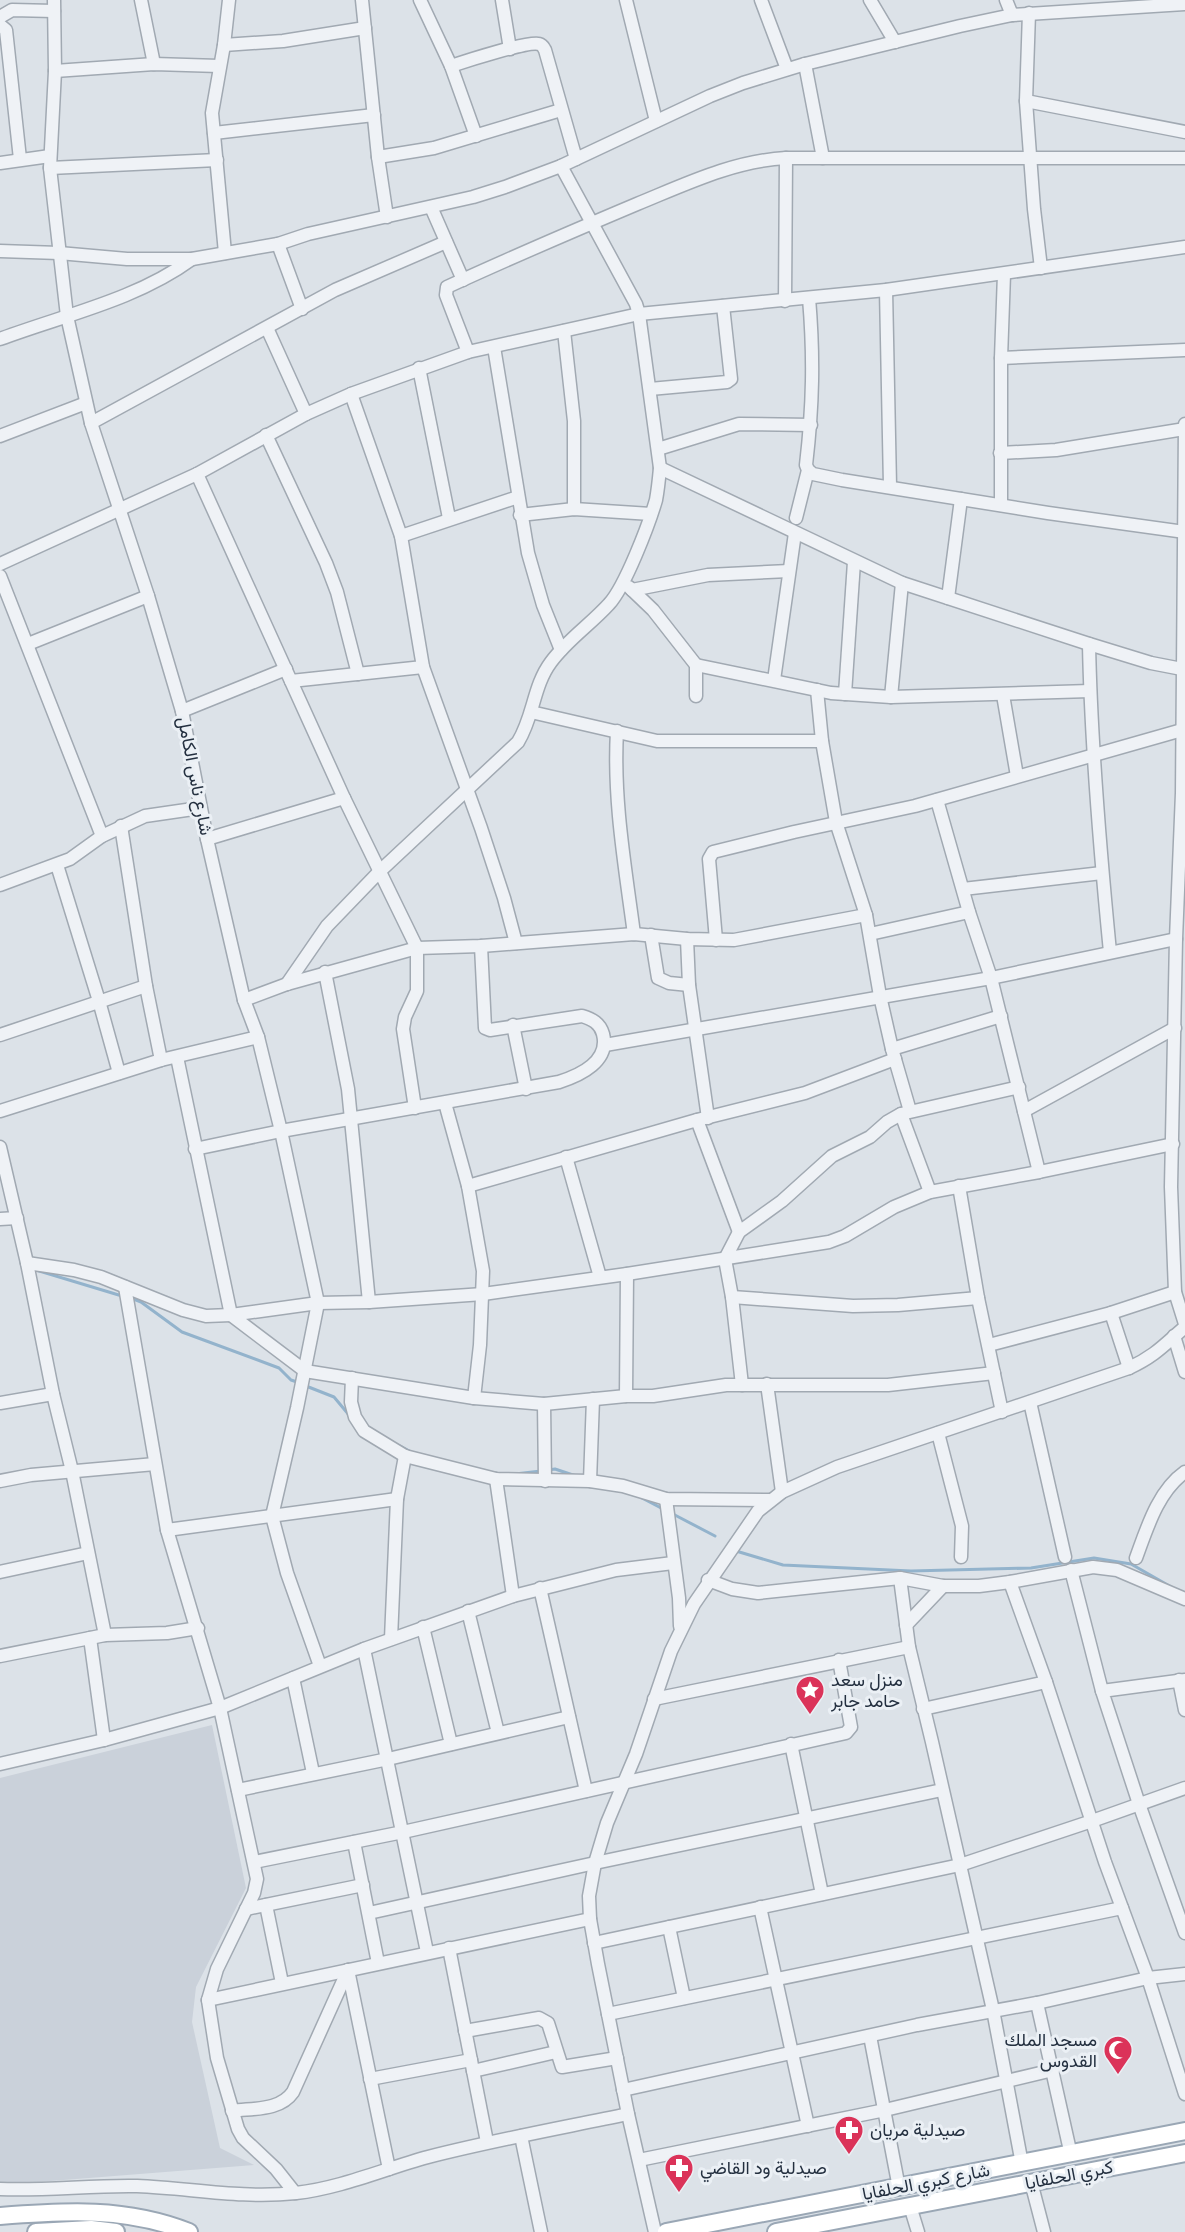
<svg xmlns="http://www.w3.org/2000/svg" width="1185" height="2232" viewBox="0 0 1185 2232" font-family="'Roboto Condensed',Vazirmatn,sans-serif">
  <rect width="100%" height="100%" fill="#dce2e8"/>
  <path fill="#cad1da" d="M212,1725L246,1888L196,1987L192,2022L220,2148L254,2165L0,2185V1778Z"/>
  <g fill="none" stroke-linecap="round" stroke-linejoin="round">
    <g stroke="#93b3cc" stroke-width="3">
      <path d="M36,1270L122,1296"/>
      <path d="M131,1298L141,1302L182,1332L279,1368L291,1380L297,1382"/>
      <path d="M306,1386L334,1397L349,1415"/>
      <path d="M400,1446L413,1453"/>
      <path d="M548,1470L555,1469L576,1476"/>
      <path d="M515,1474L541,1471"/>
      <path d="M642,1498L663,1509"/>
      <path d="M671,1513L715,1536"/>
      <path d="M736,1551L783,1565L911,1571L1031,1568L1094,1558L1131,1564L1173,1588"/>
    </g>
    <g stroke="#a1a9b2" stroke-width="15">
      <g id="minor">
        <path d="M54,0L55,71L50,168L67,316L91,423L148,596L182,711L207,839L244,1000L258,1037L281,1131L318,1303L297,1408L272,1516L287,1573L320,1666"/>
        <path d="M141,0L154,64"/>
        <path d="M362,0L378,157L387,217"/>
        <path d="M420,0L451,66L476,136"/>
        <path d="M502,0L510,49"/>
        <path d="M626,0L656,121"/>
        <path d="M761,0L787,69"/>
        <path d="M870,0L895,42"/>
        <path d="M1006,0L1012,15"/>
        <path d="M1029,13L1026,101L1034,209L1041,268"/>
        <path d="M0,17L12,10L54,11"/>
        <path d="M0,25L6,30L20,159"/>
        <path d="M224,45L283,41L365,28"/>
        <path d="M805,64L823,158"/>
        <path d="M451,66C466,61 528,41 539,44C543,45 543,47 545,50L576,159"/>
        <path d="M55,71L154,64L219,66"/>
        <path d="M1026,101L1185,132"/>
        <path d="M214,133L374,115"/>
        <path d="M378,157L434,148L561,110"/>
        <path d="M0,163L50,156"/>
        <path d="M50,168L217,160"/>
        <path d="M431,207L463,280"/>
        <path d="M278,244L302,309"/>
        <path d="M0,251L59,253L127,259H192L278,244L308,234L473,197L505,187L561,166L710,96L743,83L805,64L960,26L1012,15L1185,4"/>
        <path d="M225,253L212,113L224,45L229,0"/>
        <path d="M886,290L890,486"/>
        <path d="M785,301L786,158"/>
        <path d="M267,328L306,414"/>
        <path d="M564,331L574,421V509"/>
        <path d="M0,339C64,315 136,300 192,259"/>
        <path d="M494,347L528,553L543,605L561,650"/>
        <path d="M468,352L446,295L447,287C510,258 573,231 637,204C686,184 733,161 786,158H1185"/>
        <path d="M1001,358L1185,350"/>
        <path d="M419,368L449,518"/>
        <path d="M650,389L727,382L731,379L723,306"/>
        <path d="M351,394L401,536L423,667L481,828L504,898L516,943"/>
        <path d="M91,423L335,290L446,242"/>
        <path d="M1185,424L1182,793L1176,939L1171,1187L1175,1292L1185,1324"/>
        <path d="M266,435L326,563L337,592L358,674"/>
        <path d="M0,436L86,403"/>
        <path d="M658,449L739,424L811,425"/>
        <path d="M1000,453L1056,450L1185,429"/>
        <path d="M660,468L902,583L1089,644L1151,663L1182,669"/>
        <path d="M808,470L813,474L842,480L1048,513L1185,532"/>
        <path d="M197,474L344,798L417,948V991L405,1017L403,1029L415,1108"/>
        <path d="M1001,505V358L1004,274"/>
        <path d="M520,515L574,509L651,514"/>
        <path d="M796,518L808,470L806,465C813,405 814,357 809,298"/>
        <path d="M401,536L518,497"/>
        <path d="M0,564L197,474L306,414L351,394L468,352L639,314L886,290L1185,247"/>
        <path d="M0,576L102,836"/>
        <path d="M629,587L653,610L696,665V696"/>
        <path d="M632,590L708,575L789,571"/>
        <path d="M948,598L961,499"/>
        <path d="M28,644L148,596"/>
        <path d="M1089,644C1091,747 1100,850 1110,952"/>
        <path d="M696,665L831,693L891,697L1090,691"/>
        <path d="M774,680L795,533"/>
        <path d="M291,681L423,667"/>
        <path d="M817,690L822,741L836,822L866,915L880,996L892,1049L910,1111"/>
        <path d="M845,694L854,562"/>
        <path d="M1003,695L1017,776"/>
        <path d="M891,697L902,583"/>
        <path d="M182,711L286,669"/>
        <path d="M531,712L657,741H822"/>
        <path d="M617,731C613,799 625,866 634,934"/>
        <path d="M937,800L969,912L991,978L1039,1172"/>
        <path d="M121,826L146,986L161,1060"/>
        <path d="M207,839L344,798"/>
        <path d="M57,865L99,1001L119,1073"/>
        <path d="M0,885L70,859L102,836L145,816L200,808"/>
        <path d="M963,889L1102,873"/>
        <path d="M870,934L969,912"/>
        <path d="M651,935L658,978L669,983L689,985"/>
        <path d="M687,939L689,985L708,1118"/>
        <path d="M716,940L709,859L713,852L794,832L915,806L1182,730"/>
        <path d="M325,972L348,1089L369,1302"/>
        <path d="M287,984L327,926L380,871L518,742C534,716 533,686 551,662C567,640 591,624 609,604C625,587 649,524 656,500C658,489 659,479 660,468L639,314L636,304L561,166"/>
        <path d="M244,1000L287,984L417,948L481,946L634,934L687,939L734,940L866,915"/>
        <path d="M513,1025L526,1089"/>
        <path d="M0,1035L146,986"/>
        <path d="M605,1045L991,978L1176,939"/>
        <path d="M892,1049L1001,1016"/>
        <path d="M177,1057L231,1315L305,1371L474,1398L544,1404L626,1396H653L726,1385H888L994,1373"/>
        <path d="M445,1103L468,1186L483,1271L480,1345L474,1398"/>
        <path d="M0,1111L161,1060L258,1037"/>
        <path d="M1024,1111L1175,1028"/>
        <path d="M901,1114L930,1192"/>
        <path d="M697,1120L739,1232"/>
        <path d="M0,1147L27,1263L53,1394L72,1471L105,1635"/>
        <path d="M195,1149L281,1131L559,1082C581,1075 610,1061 603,1034C600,1023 592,1019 582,1016L490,1030L485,1028L481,946"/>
        <path d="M566,1157L600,1277"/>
        <path d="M468,1186L697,1120L805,1093L895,1059"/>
        <path d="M959,1186L978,1298L1002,1412"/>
        <path d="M0,1219L17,1218"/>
        <path d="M27,1263L74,1270L101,1277L183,1310L206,1316L231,1315L318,1303L369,1302L483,1294L627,1274L829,1242L845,1236L894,1207L930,1192L1039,1172L1173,1144"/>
        <path d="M125,1287L167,1530L220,1708L257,1879L254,1893L217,1969L208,2000L217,2058L238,2129L243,2138L276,2169L295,2193"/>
        <path d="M732,1297L853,1306L898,1305L978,1298"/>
        <path d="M1111,1313L1129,1368"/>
        <path d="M1174,1336L1185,1372"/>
        <path d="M989,1345L1111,1313L1175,1292"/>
        <path d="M352,1378L351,1402L355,1417L364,1431L405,1456L496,1479L590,1481L623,1486L666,1499L769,1500"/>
        <path d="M767,1384L782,1492"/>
        <path d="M742,1385L732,1297L725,1259L739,1232L782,1201L832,1156L870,1137L887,1122L901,1114L1019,1087"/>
        <path d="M626,1396L627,1274"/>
        <path d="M1030,1402L1065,1557"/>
        <path d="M0,1403L53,1394"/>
        <path d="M544,1404L545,1481"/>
        <path d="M938,1433L962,1526L961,1557"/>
        <path d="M496,1479L513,1596"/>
        <path d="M0,1481L31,1475L155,1464"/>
        <path d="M590,1481L593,1399"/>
        <path d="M666,1499L679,1598L680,1626"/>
        <path d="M167,1530L397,1499"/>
        <path d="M1136,1558C1147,1528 1158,1491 1185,1472"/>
        <path d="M1071,1570L1102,1691"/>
        <path d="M0,1572L88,1553"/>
        <path d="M900,1578L909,1647L932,1742L993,2010L1022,2164"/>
        <path d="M708,1580L732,1589L758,1593L900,1578L943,1586H979L1010,1582L1093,1567L1117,1570L1185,1599"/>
        <path d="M1010,1582L1046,1682L1105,1862L1148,1978L1185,2094"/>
        <path d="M540,1588L586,1791"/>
        <path d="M468,1611L498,1733"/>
        <path d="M906,1625L943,1586"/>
        <path d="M423,1627L451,1744"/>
        <path d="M90,1638L104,1740"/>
        <path d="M391,1639L397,1499L405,1456"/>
        <path d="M364,1649L427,1952"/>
        <path d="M0,1656L105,1635L167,1633L198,1628"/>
        <path d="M293,1678L313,1773"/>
        <path d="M1179,1680L1185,1710"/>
        <path d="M1185,1680L1102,1691L1139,1804L1185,1933"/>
        <path d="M654,1699L909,1647"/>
        <path d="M923,1709L1046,1682"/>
        <path d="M791,1744L822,1894"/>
        <path d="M0,1764L104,1740L220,1708L364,1649L513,1596L616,1570L673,1563"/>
        <path d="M238,1790L388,1759L569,1717"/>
        <path d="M354,1842L378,1963"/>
        <path d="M254,1862L403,1832L846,1733L851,1727L839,1660"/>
        <path d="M266,1905L282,1983"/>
        <path d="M760,1907L808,2126"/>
        <path d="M246,1909L363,1885"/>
        <path d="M369,1913L595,1863L942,1790"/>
        <path d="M669,1927L684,1998"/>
        <path d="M594,1943L960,1865L1092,1821L1185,1788"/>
        <path d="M449,1948L487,2142"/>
        <path d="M348,1970L389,2169"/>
        <path d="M208,2000L590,1919"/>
        <path d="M1037,2003L1071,2155"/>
        <path d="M608,2014L1122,1908"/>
        <path d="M465,2031L539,2018L548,2023L562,2067L617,2058"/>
        <path d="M870,2036L899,2188"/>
        <path d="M473,2071L556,2052"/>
        <path d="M370,2079L471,2060"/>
        <path d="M623,2090L917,2025L1037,2003L1148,1978L1185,1974"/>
        <path d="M232,2111C253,2108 280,2111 293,2092L348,1970"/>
        <path d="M521,2136L541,2232"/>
        <path d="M639,2160L885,2110L1053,2070"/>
        <path d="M1031,2182L1044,2232"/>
        <path d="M0,2189C45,2191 91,2185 137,2186C190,2188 242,2199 296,2193C341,2188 384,2169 428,2157C494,2140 561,2128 628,2114"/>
        <path d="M910,2206L918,2232"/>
        <path d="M655,2232L628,2114L598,1964L590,1919L589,1896L595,1863L607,1823L636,1754L671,1651L694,1604L758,1511L782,1492L837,1467L1129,1368C1155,1356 1164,1345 1185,1327"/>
      </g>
    </g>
    <g stroke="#9aa7b5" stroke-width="20">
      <g id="major">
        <path d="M0,2216C65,2211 126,2207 189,2232"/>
        <path d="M36,2232L91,2229L116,2232"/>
        <path d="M666,2232L1185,2131"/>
        <path d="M776,2232L1185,2153"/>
      </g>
    </g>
    <use href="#minor" stroke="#eff2f6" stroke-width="12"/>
    <use href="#major" stroke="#fff" stroke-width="16"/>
  </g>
  <defs>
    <g id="sight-pin" transform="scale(1.5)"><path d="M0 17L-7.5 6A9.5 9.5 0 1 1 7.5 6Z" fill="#db3359" stroke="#ebf0f5"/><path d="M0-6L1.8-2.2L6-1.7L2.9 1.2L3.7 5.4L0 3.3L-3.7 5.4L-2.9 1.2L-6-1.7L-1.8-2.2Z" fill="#fff"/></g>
    <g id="mosque-pin" transform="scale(1.5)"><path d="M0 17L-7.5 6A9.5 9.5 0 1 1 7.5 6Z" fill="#db3359" stroke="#ebf0f5"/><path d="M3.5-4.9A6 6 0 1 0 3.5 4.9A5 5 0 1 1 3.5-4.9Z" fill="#fff"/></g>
    <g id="pharmacy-pin" transform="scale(1.5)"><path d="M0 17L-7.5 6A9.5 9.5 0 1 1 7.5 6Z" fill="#db3359" stroke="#ebf0f5"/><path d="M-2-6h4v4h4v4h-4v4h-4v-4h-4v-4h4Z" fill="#fff"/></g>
  </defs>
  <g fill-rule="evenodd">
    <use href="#sight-pin" x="810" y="1690"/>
    <use href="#mosque-pin" x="1118" y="2050"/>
    <use href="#pharmacy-pin" x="849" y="2130"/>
    <use href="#pharmacy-pin" x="679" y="2168"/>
  </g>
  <g text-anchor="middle" stroke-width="6" stroke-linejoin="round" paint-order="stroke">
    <g font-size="18" fill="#243040" stroke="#ebf0f5">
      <text transform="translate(195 776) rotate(79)" y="6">شارع ناس الكامل</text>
      <text transform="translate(1069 2175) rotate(-11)" y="6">كبري الحلفايا</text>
      <text transform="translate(926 2182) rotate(-11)" y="6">شارع كبري الحلفايا</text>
    </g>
    <g font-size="18" fill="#243040" stroke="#ebf0f5" text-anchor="start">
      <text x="831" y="1686">منزل سعد<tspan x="831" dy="21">حامد جابر</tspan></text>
      <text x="1097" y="2046" text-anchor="end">مسجد الملك<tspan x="1097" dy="21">القدوس</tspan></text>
      <text x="870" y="2136">صيدلية مريان</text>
      <text x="700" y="2174">صيدلية ود القاضي</text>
    </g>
  </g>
</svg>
